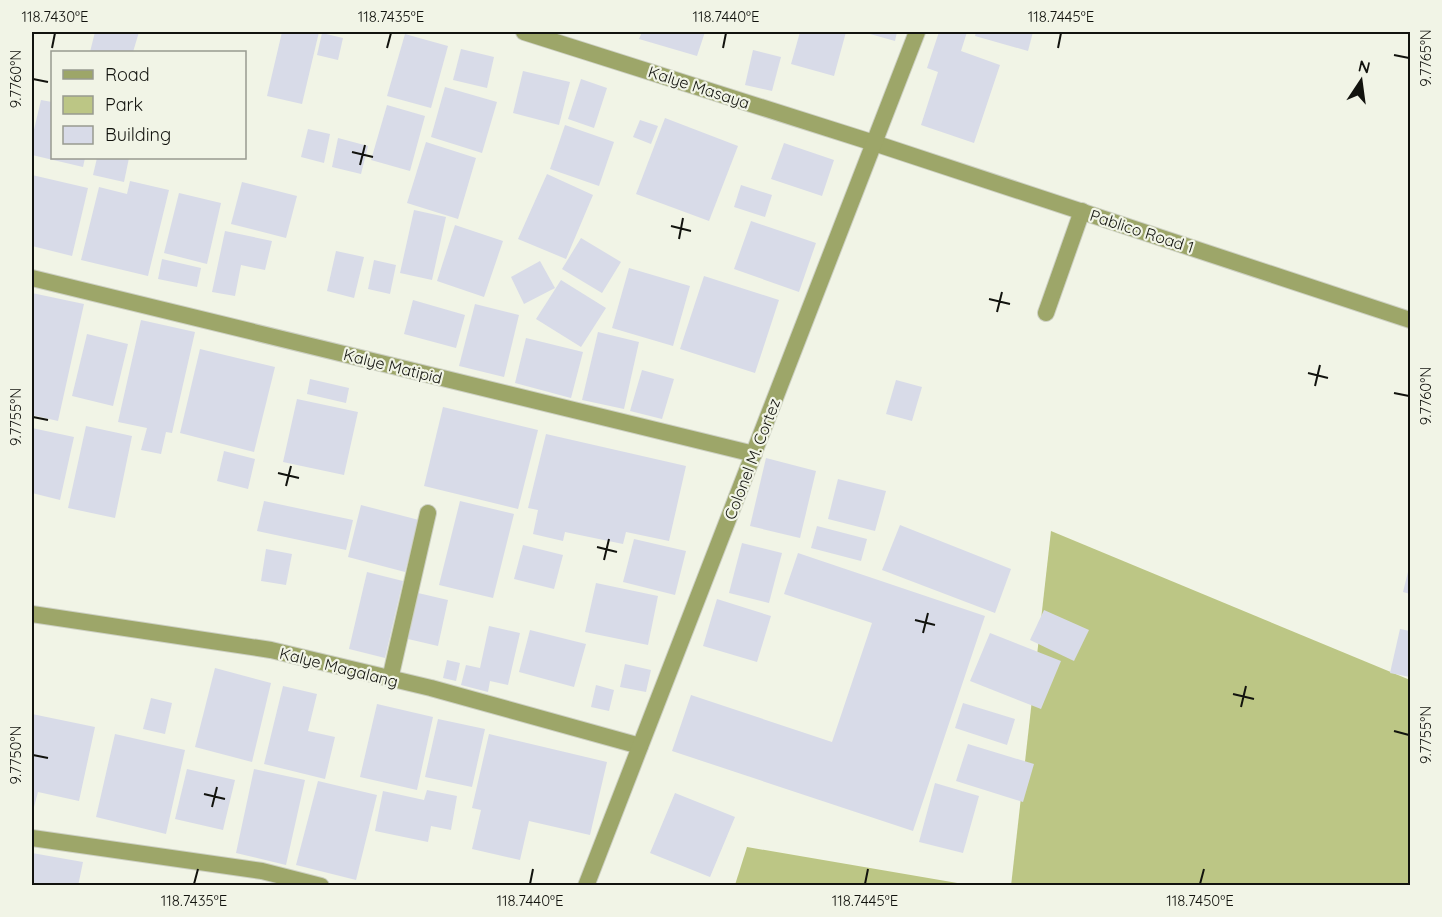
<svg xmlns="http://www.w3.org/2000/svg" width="1442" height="917" viewBox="0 0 1442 917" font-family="Quicksand,sans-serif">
  <rect width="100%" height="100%" fill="#f1f4e6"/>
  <g fill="#bcc685">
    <path d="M1051,531L1410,680V885L1011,886Z"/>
    <path d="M747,847L969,885H735Z"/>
  </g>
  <g fill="#d8dbe8">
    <path d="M95,32H139L133,52H90Z"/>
    <path d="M282,32H319L302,104L267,96Z"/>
    <path d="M642,32H705L697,56L639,39Z"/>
    <path d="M800,32H846L834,76L791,64Z"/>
    <path d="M863,32H897L895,41Z"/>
    <path d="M939,32H967L961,51L1000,65L974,143L921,125L938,72L927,68Z"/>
    <path d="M976,32H1033L1028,51L975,36Z"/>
    <path d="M322,33L343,38L338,60L317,55Z"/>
    <path d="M405,34L448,46L431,108L387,96Z"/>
    <path d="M461,49L494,57L487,88L453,80Z"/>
    <path d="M753,50L781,57L772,91L745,85Z"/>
    <path d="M523,71L570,82L559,125L513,113Z"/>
    <path d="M581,79L607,88L594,128L568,119Z"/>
    <path d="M445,87L497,102L482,153L431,137Z"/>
    <path d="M41,100L52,102V158H85L83,167L32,155V138Z"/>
    <path d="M387,105L425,116L410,171L371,160Z"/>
    <path d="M665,118L738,146L709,221L636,194Z"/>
    <path d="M640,120L658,126L651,144L633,137Z"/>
    <path d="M565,125L614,142L599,186L550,169Z"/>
    <path d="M308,129L330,134L324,163L301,157Z"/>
    <path d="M338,138L368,146L361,174L332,167Z"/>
    <path d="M426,142L476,158L458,219L407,203Z"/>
    <path d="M784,143L834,160L822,196L771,179Z"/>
    <path d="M97,158H129L124,182L93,175Z"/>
    <path d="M547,174L593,195L566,259L518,239Z"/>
    <path d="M32,175L88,188L72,256L32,246Z"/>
    <path d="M130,181L169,190L148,276L81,260L99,187L127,194Z"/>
    <path d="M242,182L297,196L286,238L231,224Z"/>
    <path d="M741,185L772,195L765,217L734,207Z"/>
    <path d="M179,193L221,203L207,264L164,253Z"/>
    <path d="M414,210L446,217L432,280L400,273Z"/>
    <path d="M751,221L816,243L799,292L734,269Z"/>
    <path d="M455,225L503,241L484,297L437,281Z"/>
    <path d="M225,231L272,241L265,270L241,265L235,296L212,292Z"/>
    <path d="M581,238L621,262L602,293L562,269Z"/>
    <path d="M336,251L364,257L354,298L327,291Z"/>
    <path d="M162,259L201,268L197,287L158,279Z"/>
    <path d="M374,260L396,265L390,294L368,289Z"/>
    <path d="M540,261L555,288L524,304L511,277Z"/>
    <path d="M629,268L690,286L673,346L612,328Z"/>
    <path d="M704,276L779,300L755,373L680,349Z"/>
    <path d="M561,280L606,308L581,347L536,319Z"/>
    <path d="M32,293L84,304L58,421L32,415Z"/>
    <path d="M413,300L465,315L456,348L404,334Z"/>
    <path d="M475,304L519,315L504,377L459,366Z"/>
    <path d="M141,320L195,332L172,433L166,432L161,454L141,450L147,428L118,422Z"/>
    <path d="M598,332L639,342L624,409L582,400Z"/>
    <path d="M87,334L128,344L113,406L72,396Z"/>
    <path d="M526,338L583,352L571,398L515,383Z"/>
    <path d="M200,349L275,367L254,452L180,433Z"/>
    <path d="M642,370L674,379L662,419L630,411Z"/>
    <path d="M310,379L349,388L346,403L307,394Z"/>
    <path d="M896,380L922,387L912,421L886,414Z"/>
    <path d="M297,399L358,412L344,475L283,462Z"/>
    <path d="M443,407L538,430L518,509L424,486Z"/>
    <path d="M86,426L132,436L115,518L68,508Z"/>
    <path d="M32,428L74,437L60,500L32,493Z"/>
    <path d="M546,434L686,466L669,541L626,532L623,544L565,532L563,541L533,534L538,510L528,508Z"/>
    <path d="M224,451L255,459L248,489L217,481Z"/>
    <path d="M766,458L816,471L800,538L750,526Z"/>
    <path d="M838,479L886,491L875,531L828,519Z"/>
    <path d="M264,501L353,520L346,550L257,531Z"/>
    <path d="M460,501L514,514L493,598L439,585Z"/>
    <path d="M361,505L419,520L405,572L348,557Z"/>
    <path d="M900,525L1011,569L995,613L882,570Z"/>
    <path d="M817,526L867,539L861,561L811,548Z"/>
    <path d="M634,539L686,551L675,595L623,582Z"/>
    <path d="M742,543L782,553L769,603L729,593Z"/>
    <path d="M523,545L563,555L554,589L514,579Z"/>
    <path d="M266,549L292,554L286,585L261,581Z"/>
    <path d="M798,553L985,616L913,831L672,751L691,695L832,742L872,623L784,594Z"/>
    <path d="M1410,564V594L1403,592Z"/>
    <path d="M367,572L403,581L385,658L349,649Z"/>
    <path d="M596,583L658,596L648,645L585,632Z"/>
    <path d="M418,593L448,600L438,646L408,639Z"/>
    <path d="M717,599L771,616L757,662L703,646Z"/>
    <path d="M1044,610L1089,630L1074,661L1030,640Z"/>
    <path d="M489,626L520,633L508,685L490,681L488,692L461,685L466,665L480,668Z"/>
    <path d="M1400,629L1410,631V677L1390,673Z"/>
    <path d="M530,630L586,644L574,687L519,672Z"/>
    <path d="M990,633L1061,661L1041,709L970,681Z"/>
    <path d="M447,660L460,663L456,681L443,678Z"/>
    <path d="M625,664L651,670L646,692L620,687Z"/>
    <path d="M215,668L271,683L252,762L195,747Z"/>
    <path d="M596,685L614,690L609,711L591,707Z"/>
    <path d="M283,686L317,694L308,731L335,737L325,779L264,764Z"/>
    <path d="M151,698L172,703L165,734L143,729Z"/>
    <path d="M963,703L1015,719L1007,745L955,728Z"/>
    <path d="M377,704L433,717L417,790L360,777Z"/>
    <path d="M32,714L95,727L79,801L38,792L34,807L32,806Z"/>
    <path d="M438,719L485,729L472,787L425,777Z"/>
    <path d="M115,734L185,750L166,834L96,817Z"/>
    <path d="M489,734L607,762L590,835L529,821L520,860L472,849L481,810L472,808Z"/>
    <path d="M968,744L1034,764L1023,802L956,781Z"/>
    <path d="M187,769L235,780L223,830L175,819Z"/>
    <path d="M254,769L305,780L286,865L236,853Z"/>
    <path d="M318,781L377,795L356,880L296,865Z"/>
    <path d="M935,783L979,796L963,853L919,842Z"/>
    <path d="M427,790L457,796L451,830L431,826L428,842L375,831L383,791L424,800Z"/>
    <path d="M675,793L735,817L710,877L650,853Z"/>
    <path d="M32,853L83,862L78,886H32Z"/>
  </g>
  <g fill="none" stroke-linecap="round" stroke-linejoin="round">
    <g stroke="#cdd0c3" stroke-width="18">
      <g id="service">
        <path d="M1046,313L1082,211"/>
        <path d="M390,679L428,513"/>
      </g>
    </g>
    <g stroke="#cdd0c3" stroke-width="18">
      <g id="minor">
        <path d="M524,32L874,143L1410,320"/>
        <path d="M32,278L754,454"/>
        <path d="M32,614L271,650L431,688L640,746"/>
        <path d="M32,838L262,871L321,886"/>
        <path d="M586,886L917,32"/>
      </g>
    </g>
    <use href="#service" stroke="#9da669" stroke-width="16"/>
    <use href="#minor" stroke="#9da669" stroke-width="16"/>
  </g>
  <path fill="none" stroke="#12130e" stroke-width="2" d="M52,48L55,33M387,48L391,33M723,48L726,33M1058,48L1061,33M1394,55L1409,58M33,79L48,82M352,152L373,157M360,165L365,145M671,226L691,231M679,239L683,218M989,299L1010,304M997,312L1002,292M1308,373L1328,378M1315,386L1320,365M1394,393L1409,396M33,417L48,420M278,473L299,478M286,486L291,466M597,547L617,552M604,560L609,539M915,620L935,625M923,633L928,613M1233,694L1254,699M1241,707L1246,686M1394,731L1409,735M33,755L48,758M204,794L225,799M212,807L217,787M194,884L198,869M530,884L533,869M865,884L868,869M1200,884L1204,869"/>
  <g text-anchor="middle" stroke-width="4.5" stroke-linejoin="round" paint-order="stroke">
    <g font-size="16" fill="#12130e" stroke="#f1f4e6">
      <text transform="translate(699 87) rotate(18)" y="6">Kalye Masaya</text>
      <text transform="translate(1142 231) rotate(18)" y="6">Pablico Road 1</text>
      <text transform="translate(393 366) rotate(14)" y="6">Kalye Matipid</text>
      <text transform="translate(752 459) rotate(-69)" y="6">Colonel M. Cortez</text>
      <text transform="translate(339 667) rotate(14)" y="6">Kalye Magalang</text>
    </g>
  </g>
  <rect width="1442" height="917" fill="none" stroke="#f1f4e6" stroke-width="66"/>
  <rect x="51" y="51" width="195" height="108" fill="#f1f4e6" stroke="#989a90" stroke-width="1.5"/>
  <rect x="63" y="70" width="30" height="9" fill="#9da669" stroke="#989a90" stroke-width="1.5"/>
  <text x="105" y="81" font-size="18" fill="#12130e">Road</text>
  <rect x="63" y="96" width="30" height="18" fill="#bcc685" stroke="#989a90" stroke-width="1.5"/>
  <text x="105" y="111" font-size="18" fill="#12130e">Park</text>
  <rect x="63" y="126" width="30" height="18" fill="#d8dbe8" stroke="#989a90" stroke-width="1.5"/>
  <text x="105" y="141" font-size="18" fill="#12130e">Building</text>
  <g transform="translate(1361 81) rotate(13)" stroke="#f1f4e6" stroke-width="4.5" paint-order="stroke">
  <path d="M0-4.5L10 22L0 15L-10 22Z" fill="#12130e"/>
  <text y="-9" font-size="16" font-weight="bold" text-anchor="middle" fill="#12130e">N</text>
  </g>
  <rect x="33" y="33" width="1376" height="851" fill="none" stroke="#12130e" stroke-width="2"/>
  <g font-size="15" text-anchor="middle" fill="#12130e">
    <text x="55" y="22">118.7430°E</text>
    <text x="391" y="22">118.7435°E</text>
    <text x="726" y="22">118.7440°E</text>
    <text x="1061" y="22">118.7445°E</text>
    <text transform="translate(1426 58) rotate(-90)" y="5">9.7765°N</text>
    <text transform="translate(16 79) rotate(-90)" y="5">9.7760°N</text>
    <text transform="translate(1426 396) rotate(-90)" y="5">9.7760°N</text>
    <text transform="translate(16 417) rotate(-90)" y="5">9.7755°N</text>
    <text transform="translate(1426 735) rotate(-90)" y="5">9.7755°N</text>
    <text transform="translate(16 755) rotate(-90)" y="5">9.7750°N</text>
    <text x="194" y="906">118.7435°E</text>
    <text x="530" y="906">118.7440°E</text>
    <text x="865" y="906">118.7445°E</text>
    <text x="1200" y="906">118.7450°E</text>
  </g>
</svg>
